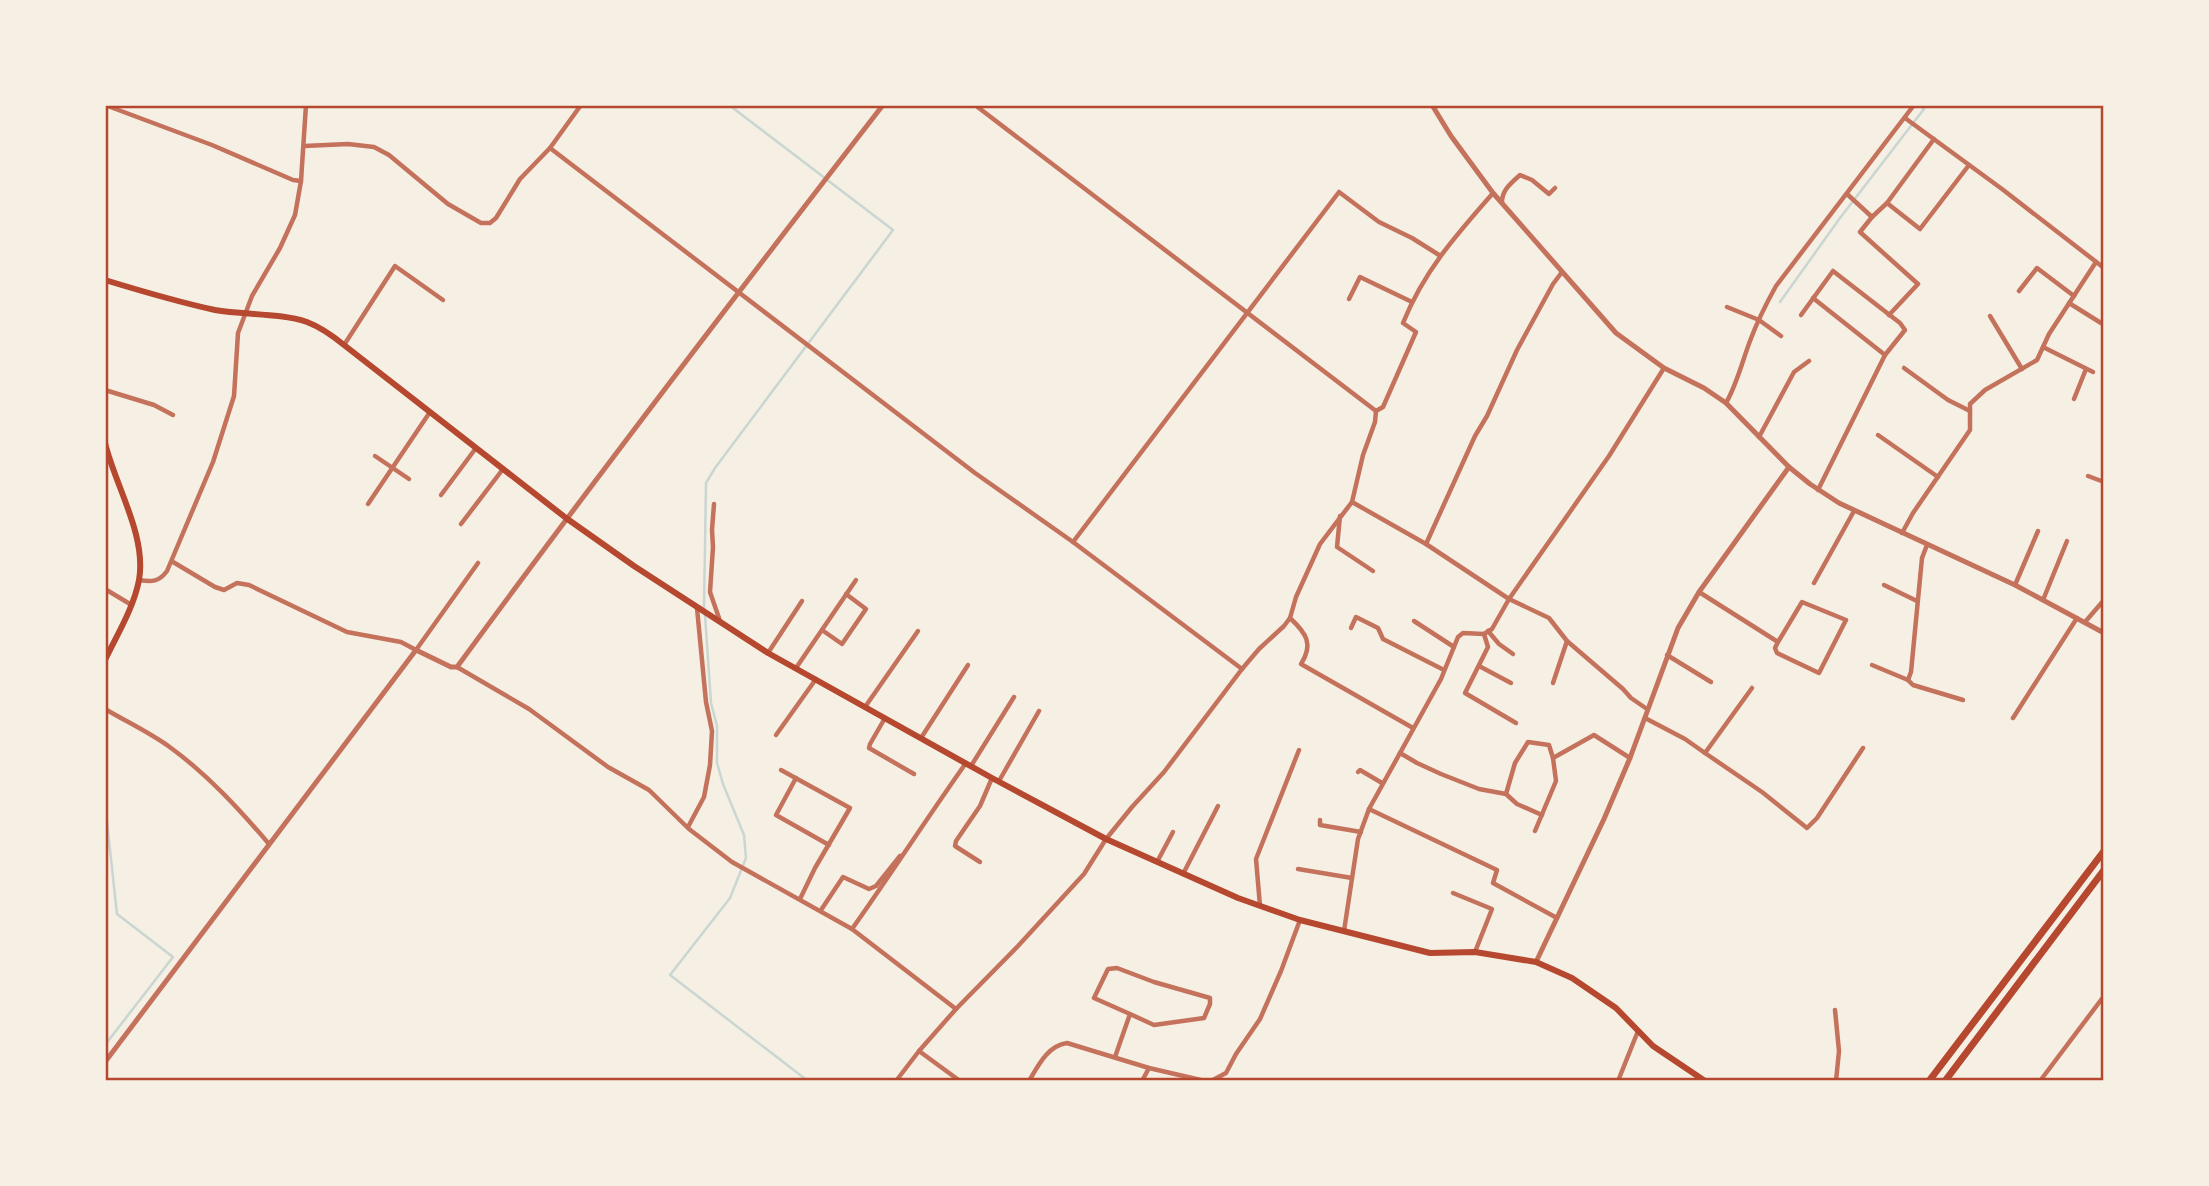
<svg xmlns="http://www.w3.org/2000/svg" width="2209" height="1186" viewBox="0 0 2209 1186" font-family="Signika,sans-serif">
  <rect width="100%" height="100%" fill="#f6efe4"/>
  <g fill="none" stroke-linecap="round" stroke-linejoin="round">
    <g stroke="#c9d6d2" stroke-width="2.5">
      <path d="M1780,302L1840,218L1924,109L1919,105"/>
      <path d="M704,608L706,483L715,468L893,230L729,105"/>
      <path d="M705,615L711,703L717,726V763L723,784L744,835L746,858L730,898L670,975L808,1081"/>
      <path d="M105,804L117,914L173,957L105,1045"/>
    </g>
    <g stroke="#c5725c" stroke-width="4.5">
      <path d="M105,105L212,145L293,180L301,181"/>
      <path d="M975,105L1376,411"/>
      <path d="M1905,118L2002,189L2104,268"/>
      <path d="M1934,139L1887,203L1920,229L1969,165"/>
      <path d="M304,146L348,144L374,147L389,155L448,204L481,223H490L496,218L520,179L550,148L581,105"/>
      <path d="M550,148L975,473L1073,542L1242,669"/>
      <path d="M1847,194L1872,217L1860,232L1918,284L1889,315"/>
      <path d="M1502,202C1502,190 1511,183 1520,175L1532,180L1549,194L1555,188"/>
      <path d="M1872,217L1887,203"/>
      <path d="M2019,291L2037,268L2074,296"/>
      <path d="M1813,298L1885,355"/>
      <path d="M1349,299L1360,277L1412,302"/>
      <path d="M2069,303L2101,323"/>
      <path d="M1727,307L1759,320L1781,336"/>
      <path d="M1801,315L1833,271L1900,323L1905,330L1885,355L1818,490"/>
      <path d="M1990,316L2022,369"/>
      <path d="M344,345L395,266L443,300"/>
      <path d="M2043,347L2093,372"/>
      <path d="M1904,368L1948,400L1970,411"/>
      <path d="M105,390L154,405L173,415"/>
      <path d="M2074,399L2086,369"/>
      <path d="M1726,403C1737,384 1742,362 1750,341C1757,322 1766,304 1776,286L1914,105"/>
      <path d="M1878,435L1938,477"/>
      <path d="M1759,437L1794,372L1809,361"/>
      <path d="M375,456L409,479"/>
      <path d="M2088,476L2104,482"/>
      <path d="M441,495L476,448"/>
      <path d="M1352,502L1426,544L1509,599L1549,618L1567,641L1623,689L1631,698L1647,709"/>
      <path d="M368,504L430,412"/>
      <path d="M714,504L712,530L713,547L710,592L720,621"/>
      <path d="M1340,516L1337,547L1373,571"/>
      <path d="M461,524L503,469"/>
      <path d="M1902,533L1913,513L1970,430V404L1985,390L2037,360L2049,334L2096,262"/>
      <path d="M1073,542L1339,192L1379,222L1412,238L1439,255"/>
      <path d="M1426,544L1475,436L1487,416L1517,350L1553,284L1562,272"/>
      <path d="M173,562L215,587L224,590L237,583L249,585L347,632L401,642L416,650L478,563"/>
      <path d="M139,580C152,582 159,582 167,571L213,462L234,396L238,333L252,296L280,248L295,215L301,181L306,105"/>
      <path d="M1814,583L1854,511"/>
      <path d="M1884,585L1917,601"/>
      <path d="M2015,585L2038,531"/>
      <path d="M105,589L130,604"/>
      <path d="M1699,592L1778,642L1775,648L1777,653L1819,673L1846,620L1802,602L1778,642"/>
      <path d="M2043,600L2067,541"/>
      <path d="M1290,618C1306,633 1314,644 1301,664L1413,728"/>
      <path d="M1414,621L1454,647"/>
      <path d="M2085,622L2104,600"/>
      <path d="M1351,628L1356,617L1378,628L1383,639L1444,670"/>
      <path d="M822,630L842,644L866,609L846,594"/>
      <path d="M1488,631L1499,644L1513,654"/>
      <path d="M1484,634L1488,647L1465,693L1516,723"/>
      <path d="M768,653L802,601"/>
      <path d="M1667,655L1711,682"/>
      <path d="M1872,665L1908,680L1913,685L1963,700"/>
      <path d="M1479,666L1511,683"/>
      <path d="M457,667L529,709L608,767L649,790L689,829L732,862L852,929L956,1009"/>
      <path d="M796,668L856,580"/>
      <path d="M1908,680L1911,672L1922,558L1927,545"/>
      <path d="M1553,683L1567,641"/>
      <path d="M865,707L918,631"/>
      <path d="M105,709C127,722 151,733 171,748C208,775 240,810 269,844"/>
      <path d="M885,718L870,744L869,748L914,774"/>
      <path d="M1645,718L1685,739L1705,753L1752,688"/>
      <path d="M2013,718L2077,618"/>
      <path d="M776,735L816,679"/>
      <path d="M921,738L968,665"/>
      <path d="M1400,753L1417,763L1441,774L1479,789L1506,794L1517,804L1542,815"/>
      <path d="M1705,753L1762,792L1807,828L1817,818L1863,748"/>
      <path d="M971,766L1014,697"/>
      <path d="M781,770L850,808L815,868L800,899"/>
      <path d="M1358,772L1360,770L1382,783"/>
      <path d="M796,778L776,815L829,845"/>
      <path d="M999,781L1039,711"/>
      <path d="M1506,794L1515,763L1528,742L1549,745L1553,758L1594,735L1630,758"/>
      <path d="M1369,809L1497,870L1493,883L1557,918"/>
      <path d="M1320,820V825L1361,832"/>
      <path d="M688,827L704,797L710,765L712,731L706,702L697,608"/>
      <path d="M1535,831L1556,781L1553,758"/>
      <path d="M980,862L955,846L956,841L980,806L992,778"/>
      <path d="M1157,862L1173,832"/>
      <path d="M1298,869L1352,878"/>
      <path d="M1183,874L1218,806"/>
      <path d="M1453,893L1492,909L1475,952"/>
      <path d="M1260,906L1256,859L1299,750"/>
      <path d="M821,910L843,877L869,889L876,886L900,856"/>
      <path d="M852,929C891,874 927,818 966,763"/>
      <path d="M1344,931L1358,839L1369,809L1441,679L1458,637L1463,633L1484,634L1492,629L1509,599L1609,456L1664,368"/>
      <path d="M1835,1010L1839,1051L1836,1081"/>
      <path d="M919,1051L960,1081"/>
      <path d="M1115,1057L1130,1014L1094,998L1108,969L1117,968L1154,982L1210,998V1004L1204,1018L1154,1025L1130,1014"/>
      <path d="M105,1080L106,1081"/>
      <path d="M896,1081L919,1051L956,1009L1018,946L1084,874L1106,839L1132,807L1164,772L1242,669L1259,649L1284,626L1290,618L1296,597L1320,544L1352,502L1363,455L1375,422L1376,411L1383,407L1416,332L1403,323C1424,271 1456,235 1493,193"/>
      <path d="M1029,1081C1038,1066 1047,1046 1067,1043L1149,1068L1205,1081"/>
      <path d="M1142,1081L1149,1068"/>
      <path d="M1211,1081L1226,1073L1236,1054L1260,1019L1281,971L1300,920"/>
      <path d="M1618,1081L1638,1031"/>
      <path d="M2040,1081L2104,996"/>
    </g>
    <g stroke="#c5725c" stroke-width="5">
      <path d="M1432,105L1451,136L1493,193L1616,333L1664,368L1704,388L1726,403L1789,467L1810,484L1839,503L2015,585L2104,633"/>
      <path d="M1536,962L1604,819L1630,758L1678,628L1699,592L1789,467"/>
      <path d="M105,1062L416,650L451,667H457C596,477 739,291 883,105"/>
    </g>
    <g stroke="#b5482f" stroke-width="6">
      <path d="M105,280C141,291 178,302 215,310C244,315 280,313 307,322C320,327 333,336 344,345L566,518L634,566L768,653L992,778L1106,839L1238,898L1300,920L1430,953L1475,952L1536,962L1572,978L1616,1008L1653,1046L1705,1081"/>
      <path d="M105,443C115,485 147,536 139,580C134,607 117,635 105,660"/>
    </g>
    <g stroke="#b5482f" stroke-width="7">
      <path d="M1929,1081L2104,851"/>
      <path d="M1945,1081L2104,870"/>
    </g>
  </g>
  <rect width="2209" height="1186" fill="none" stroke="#f6efe4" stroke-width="214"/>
  <rect x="107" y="107" width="1995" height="972" fill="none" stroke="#b5482f" stroke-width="2.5"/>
</svg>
